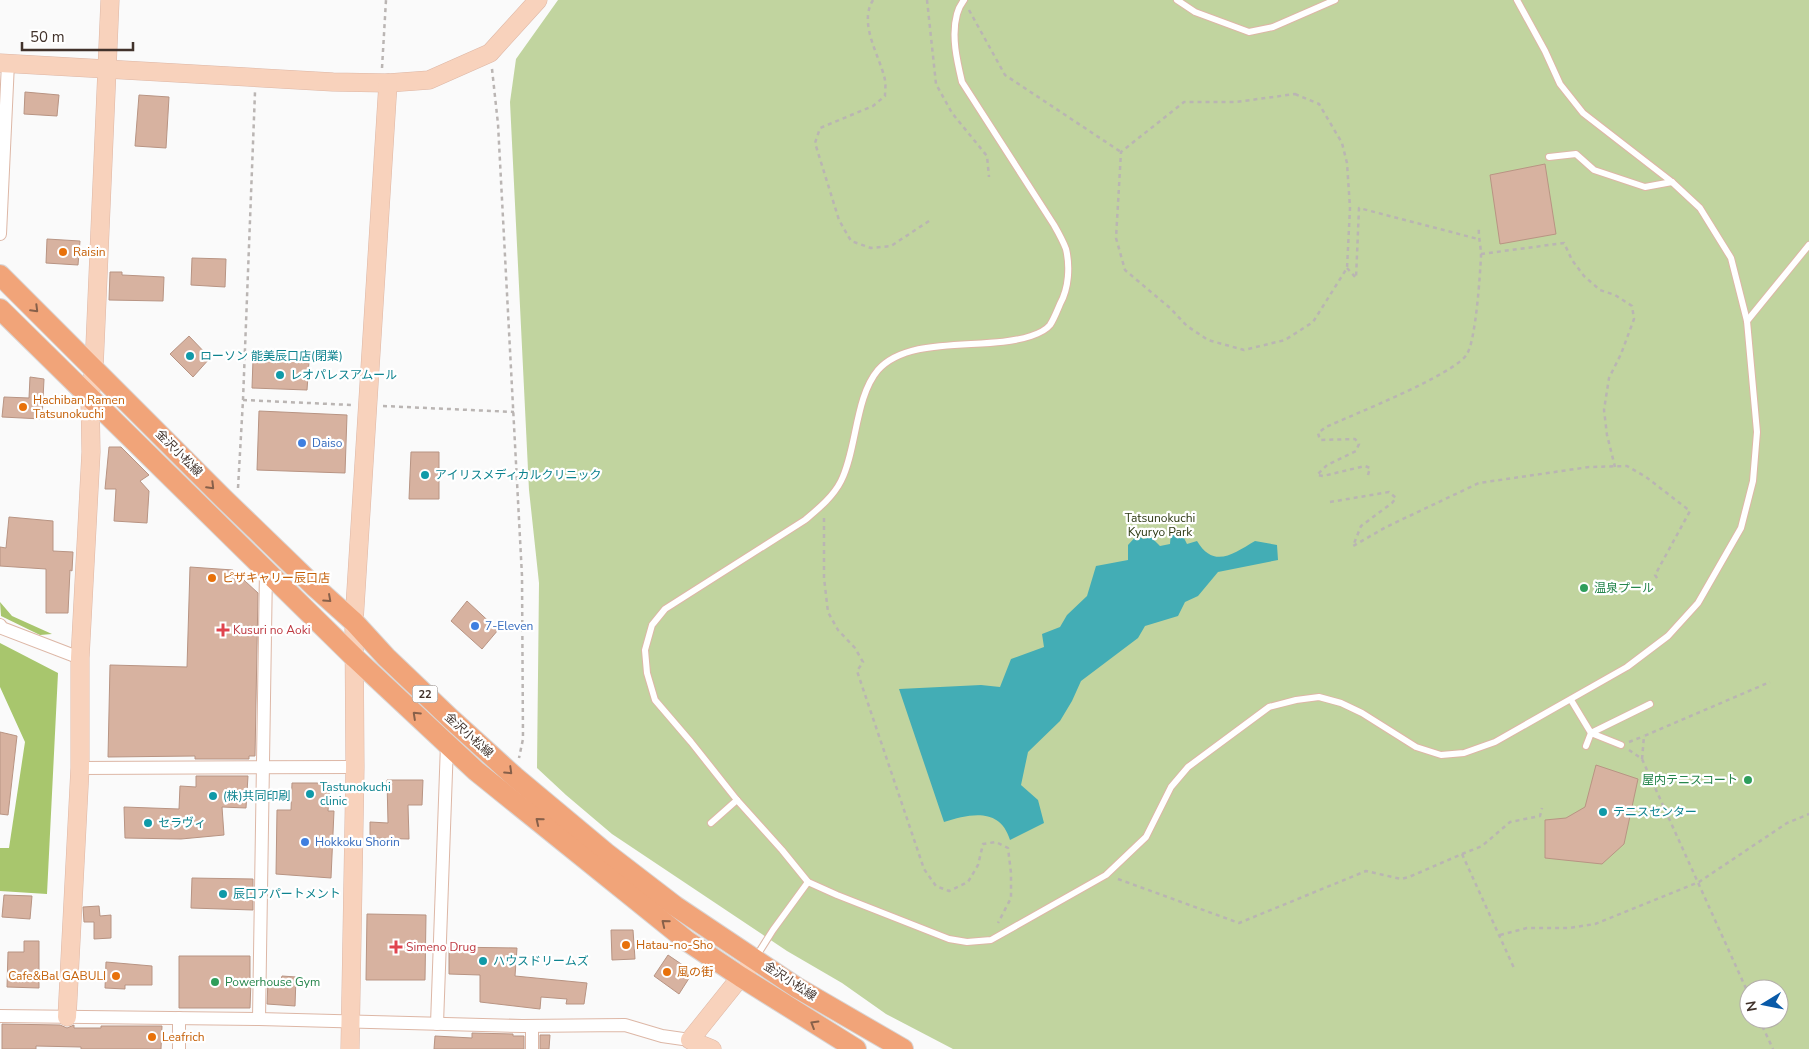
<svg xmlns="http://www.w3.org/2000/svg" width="1809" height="1049" viewBox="0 0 1809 1049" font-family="'Nunito Sans','Noto Sans JP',sans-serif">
  <rect width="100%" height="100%" fill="#fafafa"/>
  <path fill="#c1d49f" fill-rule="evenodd" d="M558,0H1809V1049H953L886,1014L842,983L787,951L612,834L566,795L537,768L539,583L529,490L510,102L516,59ZM1749,989H1779V1019H1749Z"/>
  <g fill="#a8c66d">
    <path d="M0,602L12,616L52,634L40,635L1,616Z"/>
    <path d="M0,643L58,673L47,894L0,891V848H9L25,742L0,687Z"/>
  </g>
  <path fill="#43adb5" d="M1171,531L1181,532L1187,544L1197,541C1214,569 1233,554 1255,541L1277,545L1278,560L1218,572L1198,596L1185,602L1178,616L1145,626L1138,638L1081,681L1072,701L1060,721L1028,752L1021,785L1038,800L1044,823L1010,840C1000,807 970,814 944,822L899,689L981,685L1000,687L1011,659L1044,647L1042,634L1060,627L1067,615L1087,596L1096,566L1128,560V545L1138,534L1143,539L1151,537L1160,546L1170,544Z"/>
  <g fill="#d7b2a0" stroke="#b89483">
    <path d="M25,92L59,95L57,116L24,114Z"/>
    <path d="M139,95L169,97L166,148L135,146Z"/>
    <path d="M1545,164L1556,234L1500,244L1490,175Z"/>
    <path d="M47,239L80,241L78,265L46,263Z"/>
    <path d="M192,258L226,259L225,287L191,285Z"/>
    <path d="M110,272H122V275L164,277L163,301L109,300Z"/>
    <path d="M189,336L210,358L193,377L170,354Z"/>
    <path d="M253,359L309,362L307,390L252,388Z"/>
    <path d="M30,377L44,379L42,419L2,417L4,397L29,398Z"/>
    <path d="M259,411L347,415L345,473L257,470Z"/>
    <path d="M109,447H121L149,475L140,481L149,491L147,523L114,521L116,489H105Z"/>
    <path d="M411,452H439V499H409Z"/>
    <path d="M9,517L53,521V551L73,552L72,571L70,570L68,613H46V569L0,566V547L6,548Z"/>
    <path d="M190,567L233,570L258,593L255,756H249V759H195V756L108,757L110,665L187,667Z"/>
    <path d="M467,601L498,630L482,649L451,621Z"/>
    <path d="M0,732L17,736L8,815L0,814Z"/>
    <path d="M1596,765L1638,779L1624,844L1602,864L1545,858V820L1566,818L1585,807Z"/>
    <path d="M196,776H248L246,808L222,807L224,835L181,839L125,838L124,807L179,809L180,786L196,787Z"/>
    <path d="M387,780H423L422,805H408L409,839L370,838V822L388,823Z"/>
    <path d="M292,783H330L328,811H334L331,878L276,874L277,810H291Z"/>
    <path d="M192,878L253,879V910L191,908Z"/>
    <path d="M4,895L32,896L30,919L2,917Z"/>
    <path d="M99,906L100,916L111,915V938L94,939V922H84L83,907Z"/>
    <path d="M367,914L426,915L425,980H366Z"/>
    <path d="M611,930H633L635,959L612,960Z"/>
    <path d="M24,941H39V988L7,987L8,952H24Z"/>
    <path d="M449,947L517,948L515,976L587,983L584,1004H566L567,999L541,997L540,1009L480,1002V975L449,974Z"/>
    <path d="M668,955L693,972L679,994L654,976Z"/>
    <path d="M179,956H250V980H251L250,1008H179Z"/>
    <path d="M106,962L152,966V985H125V989L105,988Z"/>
    <path d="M282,976L296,977L295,1006L267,1004L268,980H281Z"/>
    <path d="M2,1024L60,1025L67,1028L74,1025V1028H101V1026H162L161,1049H81V1047L36,1046V1049H2Z"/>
    <path d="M472,1033L513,1034V1036H524V1049H434L435,1036L472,1038Z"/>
    <path d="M540,1035H550L549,1049H540Z"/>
  </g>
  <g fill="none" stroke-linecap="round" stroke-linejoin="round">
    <g stroke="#ddb7a6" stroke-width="8">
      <g id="lane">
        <path d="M964,0C961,4 958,10 957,14C951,36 957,61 962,82L1054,225C1058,232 1063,241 1066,249C1070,266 1069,288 1060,304C1057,311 1054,319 1050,325C1046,330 1037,334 1031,336C987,351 910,334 878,370C855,397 857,449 841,481C833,497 818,509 805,520L665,609L652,625L645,650L647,673L655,700L691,742L737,800L782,850L808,882L837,895L949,939L967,942L991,940L1106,875L1146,837L1171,787L1188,767L1269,707L1296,700L1319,697L1341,703L1362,713L1416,747L1441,755L1464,753L1495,742L1627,667L1668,636L1698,603L1741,528L1753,481L1757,432L1747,321L1731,258L1700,208L1672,182L1583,113L1560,84L1545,51L1517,0"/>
        <path d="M1177,0L1195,12L1249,32L1273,27L1335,0"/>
        <path d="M1549,157L1576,154L1594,170L1645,187L1672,182"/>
        <path d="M1747,321L1809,245"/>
        <path d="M1571,700L1591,733L1650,704"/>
        <path d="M1586,746L1591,733L1621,745"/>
        <path d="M711,823L737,800"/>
        <path d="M756,957L773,930L808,882"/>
      </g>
    </g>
    <g stroke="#ddb7a6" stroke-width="14">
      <g id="street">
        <path d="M0,234L8,63"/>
        <path d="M0,625L2,628L80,658"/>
        <path d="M80,768L355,767"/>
        <path d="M0,1016L259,1019L522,1026L625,1025L662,1036L690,1040"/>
        <path d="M259,1019L266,570"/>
        <path d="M437,1024L447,744"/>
        <path d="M179,1049V1018"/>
        <path d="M532,1049V1026"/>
      </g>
    </g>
    <g stroke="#ddb7a6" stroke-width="19">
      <g id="secondary">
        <path d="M0,63L333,82L388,83L429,80L490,53L538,0"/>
        <path d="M67,1017L80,768V658L91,452L90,396L94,368L110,0"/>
        <path d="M350,1049L355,767L354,622L388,83"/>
        <path d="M712,1049L690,1040L755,959"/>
      </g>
    </g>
    <g stroke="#d9d6d5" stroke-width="22">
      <g id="primary">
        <path d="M0,275L223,498L315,587L354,622L386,657L451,719L515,777L606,853L675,906L796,987L903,1049"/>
        <path d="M0,309L355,658L476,771L687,941L741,977L856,1049"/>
      </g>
    </g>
    <g stroke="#bab5b3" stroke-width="2.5" stroke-dasharray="4 4" stroke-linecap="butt">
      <path d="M873,0C858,24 880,56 885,80C886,85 885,91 885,96L873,106L820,128L815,143L839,220L851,241L871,248L891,246L932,219"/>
      <path d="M927,0L936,84L952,113L987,156L989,177"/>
      <path d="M969,10L1005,75L1121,152"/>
      <path d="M382,68L386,0"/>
      <path d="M492,69L498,124L522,576L523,739L519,758"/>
      <path d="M1295,94L1319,104L1342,143L1347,163L1350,208L1347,268L1313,322L1285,340L1244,350L1208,340L1187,326L1170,308L1125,270L1116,238L1121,152L1184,102H1236Z"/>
      <path d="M1481,254L1564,243L1572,260L1584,276L1600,290L1615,295L1632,306L1634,319L1621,354L1609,378L1604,410L1607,435L1615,467"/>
      <path d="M1347,268L1356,278L1359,208L1478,239"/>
      <path d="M243,400L352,405"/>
      <path d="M383,406L514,412"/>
      <path d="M1368,475L1370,468L1365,466L1323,476L1317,475L1327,465L1356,451L1359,444L1355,439L1320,440L1318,433L1326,427C1352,415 1456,374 1467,354C1476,339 1480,275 1481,256C1481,246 1478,236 1479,226"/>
      <path d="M238,488L243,400L255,92"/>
      <path d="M1330,502L1389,492L1396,498L1392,503L1361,526L1353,546L1386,527L1479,483L1589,467L1627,466L1646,477L1690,511L1655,575L1659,581"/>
      <path d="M824,518V578L828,612L838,630L855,648L863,662L857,671L924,869L936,886L949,891L968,882L978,865L983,844L996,842L1008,848L1011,873V898L998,923"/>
      <path d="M1629,742L1644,736"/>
      <path d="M1629,750L1642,759L1749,995"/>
      <path d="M1642,759L1644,736L1770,682"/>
      <path d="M1462,854L1482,846L1510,822L1540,816L1542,808"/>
      <path d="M1118,879L1239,923L1366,871L1401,879L1409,877L1462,854L1514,968"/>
      <path d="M1500,935L1527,928H1569L1595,924L1699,882L1787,823L1809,814"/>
      <path d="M1759,1019L1773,1049"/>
    </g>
    <use href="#lane" stroke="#fff" stroke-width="6"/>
    <use href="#street" stroke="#fff" stroke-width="12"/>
    <use href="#secondary" stroke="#f8d2bc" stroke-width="18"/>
    <use href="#primary" stroke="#f1a479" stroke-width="20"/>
  </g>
  <defs><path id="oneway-chevron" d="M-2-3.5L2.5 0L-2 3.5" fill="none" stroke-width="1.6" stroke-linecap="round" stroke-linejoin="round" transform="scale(1.25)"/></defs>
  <g stroke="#87604a">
    <use href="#oneway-chevron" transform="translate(35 309) rotate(45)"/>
    <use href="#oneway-chevron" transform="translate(211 486) rotate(45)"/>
    <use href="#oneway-chevron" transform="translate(328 599) rotate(42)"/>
    <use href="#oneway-chevron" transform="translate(416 715) rotate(-137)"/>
    <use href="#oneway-chevron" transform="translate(509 771) rotate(44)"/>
    <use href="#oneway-chevron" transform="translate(539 821) rotate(-141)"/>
    <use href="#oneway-chevron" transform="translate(665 923) rotate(-141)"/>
    <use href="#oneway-chevron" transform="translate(814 1024) rotate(-149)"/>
  </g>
  <g fill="#e8710a" stroke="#fff" stroke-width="2">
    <circle cx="63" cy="252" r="5"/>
    <circle cx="23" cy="407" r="5"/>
    <circle cx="212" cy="578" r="5"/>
    <circle cx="626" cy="945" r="5"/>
    <circle cx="667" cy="972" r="5"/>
    <circle cx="116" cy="976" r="5"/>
    <circle cx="152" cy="1037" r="5"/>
  </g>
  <g fill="#0f9aa8" stroke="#fff" stroke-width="2">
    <circle cx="190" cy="356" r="5"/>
    <circle cx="280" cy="375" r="5"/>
    <circle cx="425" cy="475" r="5"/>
    <circle cx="310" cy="794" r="5"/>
    <circle cx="213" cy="796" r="5"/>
    <circle cx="1603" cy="812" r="5"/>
    <circle cx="148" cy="823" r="5"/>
    <circle cx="223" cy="894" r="5"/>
    <circle cx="483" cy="961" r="5"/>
  </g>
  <g fill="#3f7fe0" stroke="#fff" stroke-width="2">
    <circle cx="302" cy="443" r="5"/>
    <circle cx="475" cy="626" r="5"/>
    <circle cx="305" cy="842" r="5"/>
  </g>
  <g fill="#2e9e5b" stroke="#fff" stroke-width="2">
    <circle cx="1584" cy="588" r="5"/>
    <circle cx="1748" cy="780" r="5"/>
    <circle cx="215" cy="982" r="5"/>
  </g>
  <g fill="#e0444e" stroke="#fff" stroke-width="2">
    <path d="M220.5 622.5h5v5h5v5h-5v5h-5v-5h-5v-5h5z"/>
    <path d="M393.5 939.5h5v5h5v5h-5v5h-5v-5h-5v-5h5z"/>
  </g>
  <g text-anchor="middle" stroke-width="4.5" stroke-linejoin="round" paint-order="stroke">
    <rect fill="#fff" stroke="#7a706b" stroke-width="1" x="412.5" y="685.5" width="25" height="17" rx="4"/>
    <g font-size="11" font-weight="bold" fill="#41322b">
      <text x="425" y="698">22</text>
    </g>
    <g font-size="12" fill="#c56008" stroke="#fff" text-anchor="start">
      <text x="73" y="256">Raisin</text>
      <text x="33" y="404">Hachiban Ramen<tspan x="33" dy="14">Tatsunokuchi</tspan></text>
      <text x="222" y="582">ピザキャリー辰口店</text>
      <text x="636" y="949">Hatau-no-Sho</text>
      <text x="677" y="976">風の街</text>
      <text x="106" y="980" text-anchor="end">Cafe&amp;Bal GABULI</text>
      <text x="162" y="1041">Leafrich</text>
    </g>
    <g font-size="12" fill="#0d838f" stroke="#fff" text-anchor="start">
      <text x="200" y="360">ローソン 能美辰口店(閉業)</text>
      <text x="290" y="379">レオパレスアムール</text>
      <text x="435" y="479">アイリスメディカルクリニック</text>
      <text x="320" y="791">Tastunokuchi<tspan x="320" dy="14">clinic</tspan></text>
      <text x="223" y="800">(株)共同印刷</text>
      <text x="1613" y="816">テニスセンター</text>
      <text x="158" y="827">セラヴィ</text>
      <text x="233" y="898">辰口アパートメント</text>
      <text x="493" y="965">ハウスドリームズ</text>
    </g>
    <g font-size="12" fill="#366cbe" stroke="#fff" text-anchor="start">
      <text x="312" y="447">Daiso</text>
      <text x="485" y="630">7-Eleven</text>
      <text x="315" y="846">Hokkoku Shorin</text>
    </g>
    <g font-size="12" fill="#41322b" stroke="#fff">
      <text transform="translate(179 453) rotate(45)" y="4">金沢小松線</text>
      <text transform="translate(469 735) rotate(42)" y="4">金沢小松線</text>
      <text transform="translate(790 981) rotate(33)" y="4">金沢小松線</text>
    </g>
    <g font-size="12" fill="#2e3a14" stroke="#fff">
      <text x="1160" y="522">Tatsunokuchi<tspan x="1160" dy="14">Kyuryo Park</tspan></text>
    </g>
    <g font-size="12" fill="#27864d" stroke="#fff" text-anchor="start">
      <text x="1594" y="592">温泉プール</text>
      <text x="1738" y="784" text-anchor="end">屋内テニスコート</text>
      <text x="225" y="986">Powerhouse Gym</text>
    </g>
    <g font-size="12" fill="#be3a42" stroke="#fff" text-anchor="start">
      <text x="233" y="634">Kusuri no Aoki</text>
      <text x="406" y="951">Simeno Drug</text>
    </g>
  </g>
  <g transform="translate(1764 1004) rotate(260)"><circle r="24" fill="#ffffff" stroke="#b3adaa"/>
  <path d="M0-4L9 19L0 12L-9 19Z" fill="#095aa8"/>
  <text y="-8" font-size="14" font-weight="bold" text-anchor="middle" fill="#41322b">N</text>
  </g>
  <path d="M22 42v8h111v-8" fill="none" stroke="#41322b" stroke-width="2.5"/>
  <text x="30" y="42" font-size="15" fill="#41322b" stroke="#ffffff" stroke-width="4" paint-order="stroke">50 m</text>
</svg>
